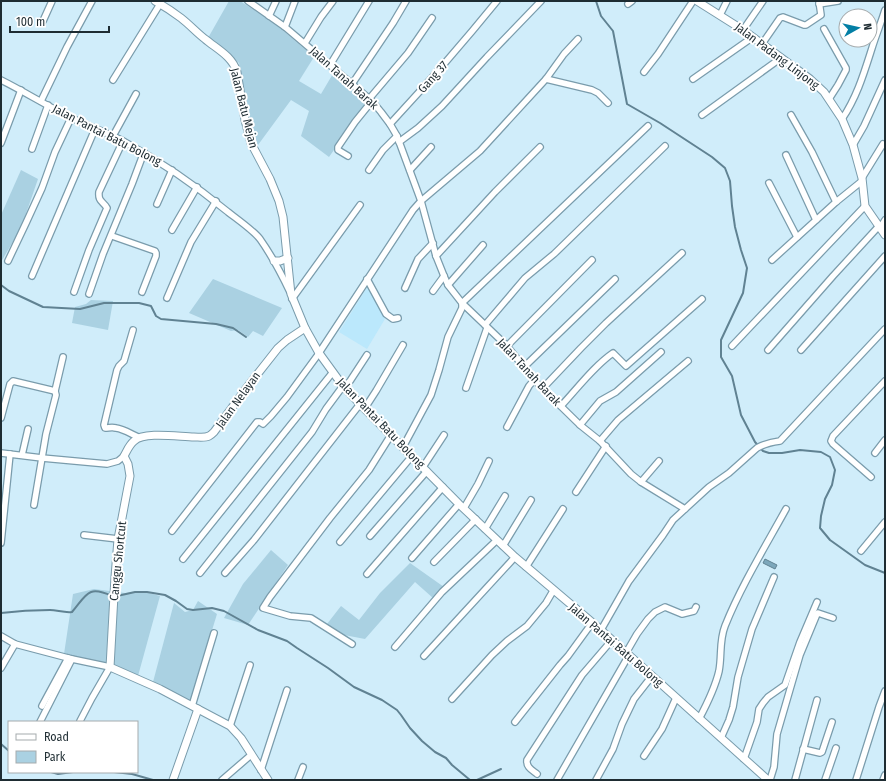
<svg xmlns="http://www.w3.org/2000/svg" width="886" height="781" viewBox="0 0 886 781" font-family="'Fira Sans Condensed',sans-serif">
  <rect width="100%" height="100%" fill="#d0edfa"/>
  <path fill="#bbe8fc" d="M368,286L385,319L367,349L339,332Z"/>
  <g fill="#aad1e2">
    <path d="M229,1H240L273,22L314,57L299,81L321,94L334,72L368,102L329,157L301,136L309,111L291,100L258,145L253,142L239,63L208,38Z"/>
    <path d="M21,170L38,179L21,228L1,262V215Z"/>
    <path d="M213,279L282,308L263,336L253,331L248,337L238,330L231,331L189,313Z"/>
    <path d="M91,300L113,301L108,330L72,323L75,307L86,304Z"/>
    <path d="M271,550L288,565L248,625L224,618L243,584Z"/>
    <path d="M410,563L444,587L433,598L415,582L365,639L344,635L327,624L341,606L359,620L380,593Z"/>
    <path d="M94,589L125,593L142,591L160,596L138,676L114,665L64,654L73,594Z"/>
    <path d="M198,601L217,614L190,702L153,682L174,603L185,612L193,610Z"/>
  </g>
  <path fill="#7ca7bb" stroke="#608292" d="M765,559L777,565L775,569L763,563Z"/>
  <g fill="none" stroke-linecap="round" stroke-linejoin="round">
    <g stroke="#608292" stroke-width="2">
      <path d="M596,1L601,16L613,31L627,104L660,123L712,157L725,168L730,181L732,206L735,227L741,250L747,268L743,293L721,340V357L732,376L741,415L755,442L763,451L769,453H782L800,450L821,452L830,457L835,470L832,485L825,499L821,516L820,528L830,540L865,565L885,573"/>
      <path d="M1,285L9,291L43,307L80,309L104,303H139L151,306L156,316L161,319L216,324L233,328L246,337"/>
      <path d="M117,596L135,592H147L165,595L176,601L187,609L193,610L212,608L224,611L258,630L287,641L297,648L328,668L354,687L382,700L397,710L401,715L410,728L422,741L435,752L446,758L452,765L470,780"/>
      <path d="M1,613C17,611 33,610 50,610C57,610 64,613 72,612C87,594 88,585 112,596"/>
      <path d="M1,744L9,751"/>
      <path d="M51,772L58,774L73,772"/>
      <path d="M114,772L132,774L153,780"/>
      <path d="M477,780L501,769"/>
    </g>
    <g stroke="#7a9cac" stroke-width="8">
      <g id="minor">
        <path d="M248,1L285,27L352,84L372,101L381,112L390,124L397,136L421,201L436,256L444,276L448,285L462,303L507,346L534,380L580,425L600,441L631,474L641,482L685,509"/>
        <path d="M628,4L632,1"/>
        <path d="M819,4L838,1"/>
        <path d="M720,15L727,1"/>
        <path d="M269,16L276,1"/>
        <path d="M43,21L52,1"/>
        <path d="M285,27L295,1"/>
        <path d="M824,29L846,68V70L838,85L829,99"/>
        <path d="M743,30L763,1"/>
        <path d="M305,43L321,17L333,1"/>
        <path d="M762,44L780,18L783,17L804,25H806L821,15L819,1"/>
        <path d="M330,65L369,1"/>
        <path d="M644,72L658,54L693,1"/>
        <path d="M546,79L592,90L598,93L608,103"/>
        <path d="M693,79L753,37"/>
        <path d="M1,80C25,92 47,106 70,117C87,126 106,132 123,141C160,161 195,185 228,212C237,219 253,230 260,239C272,256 281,273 290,292"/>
        <path d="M113,80L160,4"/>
        <path d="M352,84L393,23L406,1"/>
        <path d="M369,99L408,53L432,18"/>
        <path d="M41,101L67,47L92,1"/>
        <path d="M702,115L781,58"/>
        <path d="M791,115L812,152L836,202"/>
        <path d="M842,119C857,97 864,73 872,48C876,35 881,23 885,10"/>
        <path d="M390,124C427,84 463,43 497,1"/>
        <path d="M113,136L136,94"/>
        <path d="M399,142L418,128L442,106L487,57L541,1"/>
        <path d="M1,143L21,90"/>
        <path d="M853,145L864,126L885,80"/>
        <path d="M32,149L48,105"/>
        <path d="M786,155L816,220"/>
        <path d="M348,156L338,150V147L355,122L372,101"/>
        <path d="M369,170L383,150L397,136"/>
        <path d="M410,170L431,147"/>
        <path d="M862,178L883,144"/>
        <path d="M769,183L797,237"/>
        <path d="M157,204L172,170"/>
        <path d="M880,228L885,220"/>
        <path d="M172,230L197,187"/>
        <path d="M112,236L155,251L156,253V256L142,292"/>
        <path d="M436,256L495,192L540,147"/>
        <path d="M772,260L836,202L862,181"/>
        <path d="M8,261L26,223L42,188L55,152L71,118"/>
        <path d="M32,276L95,129"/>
        <path d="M367,279L386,314L393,319L398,318"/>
        <path d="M448,285L483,245"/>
        <path d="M405,288L418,259L433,243"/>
        <path d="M433,291L444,276"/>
        <path d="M74,292L89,250L107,208C103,201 98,202 99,192L123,141"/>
        <path d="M89,294L103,254L132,184L144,152"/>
        <path d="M167,298L191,242L216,201"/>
        <path d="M292,299L360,205"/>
        <path d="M485,325L525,278L554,254L665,146"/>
        <path d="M133,330L124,361L119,366L117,370L104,425L105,428C109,428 112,427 116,428C124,429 131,434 138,437"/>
        <path d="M507,346L592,260"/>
        <path d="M732,346L865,206"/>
        <path d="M768,350L833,276L879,226"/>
        <path d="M801,350L885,256"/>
        <path d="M524,367L615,279"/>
        <path d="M344,387L350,381L367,355"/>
        <path d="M466,388L487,328"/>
        <path d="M543,388L581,348L606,323L682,253"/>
        <path d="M561,406C577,389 594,366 613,353L626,366L702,299"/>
        <path d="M365,408L376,391L403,345"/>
        <path d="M1,418L10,384L13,381L55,391"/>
        <path d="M580,425L600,401L616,392L661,352"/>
        <path d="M507,427L529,386L534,380"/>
        <path d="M600,441L618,420L688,361"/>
        <path d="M403,447L431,395L439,370L448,337L462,308V303L648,126"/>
        <path d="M1,453L42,458L107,464L118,461L124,456"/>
        <path d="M875,453L885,440"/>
        <path d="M22,455L28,429"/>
        <path d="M423,467L444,435"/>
        <path d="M871,477L833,444L831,441L833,436L885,381"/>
        <path d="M641,482L659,461"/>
        <path d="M576,492L606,446"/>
        <path d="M34,505L46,434L56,395L55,391L63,357"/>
        <path d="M464,508L478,484L489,461"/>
        <path d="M485,529L505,496"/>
        <path d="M172,531L257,422H260L263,424L271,416L287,397L317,356L413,210L421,201L480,151L546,79L564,54L578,39"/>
        <path d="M84,535L118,539"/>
        <path d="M370,536L427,471"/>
        <path d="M340,542L412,456"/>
        <path d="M1,543L10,454"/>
        <path d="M503,546L531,500"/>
        <path d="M861,551L885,522"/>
        <path d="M412,558L459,504"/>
        <path d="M183,559L333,372"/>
        <path d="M434,562L476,519"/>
        <path d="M526,567L563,509"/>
        <path d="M200,573L312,432L326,409L343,386"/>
        <path d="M225,573L254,540L360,404"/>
        <path d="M367,574L443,487"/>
        <path d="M601,630L629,581L663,535L673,520L709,487L729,473L757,448C764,444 772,442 780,441L824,394L885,329"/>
        <path d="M1,636L15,644L72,659L110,667L92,698L80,721"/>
        <path d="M352,644L311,618L290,616L263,608L270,597L330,518L369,470L391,435"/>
        <path d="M395,647L442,592L497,540"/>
        <path d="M626,653L637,634L648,619L655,612L665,607L682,614L694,611L696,607"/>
        <path d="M424,656L515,557"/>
        <path d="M1,668L15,644"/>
        <path d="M452,699L492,655L507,641L527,626L546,603L553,591"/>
        <path d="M42,706L68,658"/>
        <path d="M192,706L214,633"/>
        <path d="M699,719C707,704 715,688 719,671C722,655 719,641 725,626C741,586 765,547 786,509"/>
        <path d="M40,722L72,659"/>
        <path d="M515,722L560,665L568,656L592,623"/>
        <path d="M230,726L250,665"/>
        <path d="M721,738L729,720L733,707L738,677L752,629L774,577"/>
        <path d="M803,749L820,753L822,752L832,722"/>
        <path d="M644,756L662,729L676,698"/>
        <path d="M744,759L757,722L759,709L763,703L768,697L785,685L800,642L817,602"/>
        <path d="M261,770L287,690"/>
        <path d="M537,774C532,770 526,767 527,760L582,675L612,640"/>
        <path d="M222,780L251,755"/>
        <path d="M298,780L303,767"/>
        <path d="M557,780L629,655"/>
        <path d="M596,780L613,749L622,724L634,699L652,676"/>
        <path d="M770,780L774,767L777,734L800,655L817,614L818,613L833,618"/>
        <path d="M795,780L817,700"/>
        <path d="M825,780L836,748"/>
        <path d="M856,780L879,707L885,691"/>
        <path d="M883,780L885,775"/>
      </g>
    </g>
    <g stroke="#7a9cac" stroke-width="9">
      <g id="tertiary">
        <path d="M155,1C164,6 173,12 181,18C190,25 197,33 205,39C217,49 232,56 237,72L245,120L251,143L270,179L279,201L283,217L291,294L305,328L319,353L343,386L360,404L459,504L515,557L601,630L768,780"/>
        <path d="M697,1L743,30L810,79L824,92L842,119L853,145L862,178L865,206L885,235"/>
        <path d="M274,261H280L288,258"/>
        <path d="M173,780L198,709"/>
        <path d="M268,780L241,738L230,726L160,689L110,667L115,577L118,539L130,476L128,464L124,456C127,451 129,445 134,441C144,431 180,437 194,437C199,437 205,438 209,436C211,435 213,433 214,432L248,386L278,348L287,340L305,328"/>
      </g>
    </g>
    <use href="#minor" stroke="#fff" stroke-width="5.5"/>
    <use href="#tertiary" stroke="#fff" stroke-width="7"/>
  </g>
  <g text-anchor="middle" stroke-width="4" stroke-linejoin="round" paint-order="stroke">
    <g font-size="12" fill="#1e2c32" stroke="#fff">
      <text transform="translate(777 56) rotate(37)" y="4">Jalan Padang Linjong</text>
      <text transform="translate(433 77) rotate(-48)" y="4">Gang 37</text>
      <text transform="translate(344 78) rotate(42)" y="4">Jalan Tanah Barak</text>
      <text transform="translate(244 108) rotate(76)" y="4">Jalan Batu Mejan</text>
      <text transform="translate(107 135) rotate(27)" y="4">Jalan Pantai Batu Bolong</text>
      <text transform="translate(529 372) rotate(47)" y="4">Jalan Tanah Barak</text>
      <text transform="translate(238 400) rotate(-54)" y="4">Jalan Nelayan</text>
      <text transform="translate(381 423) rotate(46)" y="4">Jalan Pantai Batu Bolong</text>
      <text transform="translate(118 561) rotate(-84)" y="4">Canggu Shortcut</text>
      <text transform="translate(616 645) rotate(41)" y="4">Jalan Pantai Batu Bolong</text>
    </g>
  </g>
  <rect width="886" height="781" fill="none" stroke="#1e2c32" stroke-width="4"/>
  <rect x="8" y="721" width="130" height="52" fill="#ffffff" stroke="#a5abad"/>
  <rect x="16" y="734" width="20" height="6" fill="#ffffff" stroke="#a5abad"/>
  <text x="44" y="741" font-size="12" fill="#1e2c32">Road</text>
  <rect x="16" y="751" width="20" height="12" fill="#aad1e2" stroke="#a5abad"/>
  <text x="44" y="761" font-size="12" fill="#1e2c32">Park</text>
  <g transform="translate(858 28) rotate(82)"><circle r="19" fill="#ffffff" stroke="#a5abad"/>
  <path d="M0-3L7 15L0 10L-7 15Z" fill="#037fa5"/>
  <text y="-6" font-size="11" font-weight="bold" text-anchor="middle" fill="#1e2c32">N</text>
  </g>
  <path d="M10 26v6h99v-6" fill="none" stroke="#1e2c32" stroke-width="2"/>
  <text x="16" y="26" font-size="12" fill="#1e2c32" stroke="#ffffff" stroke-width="3" paint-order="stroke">100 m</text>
</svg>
